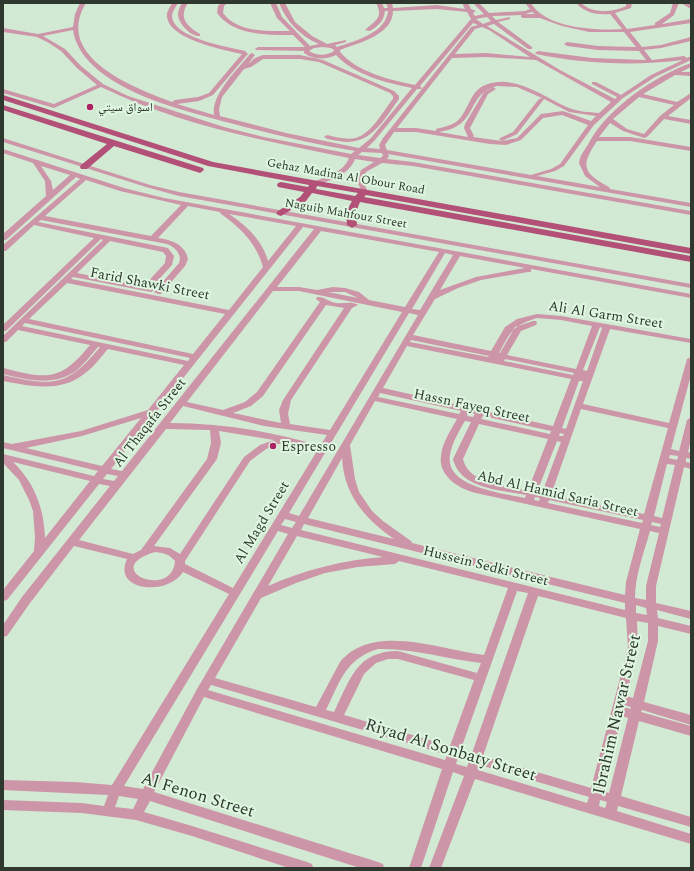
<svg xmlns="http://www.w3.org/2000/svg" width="694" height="871" viewBox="0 0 694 871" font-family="Spectral,'Noto Naskh Arabic',serif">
  <rect width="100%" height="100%" fill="#d2ead3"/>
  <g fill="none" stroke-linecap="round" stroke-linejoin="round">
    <g fill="#cd95a8" fill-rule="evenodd">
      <path d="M80,3H86C53,57 134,88 172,102L175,100L198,97L209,93L242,54C225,50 165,39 167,14C167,11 171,6 172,3H178C176,6 173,11 172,15C171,38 228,47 245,51L248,54L247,55L213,95L199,101L177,104L214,115C211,94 238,69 250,54L252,53L255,55L248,64L255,58L263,55H300L323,60L394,91L399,96V99C383,121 370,147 339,141C334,140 328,140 324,137L327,135C336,137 346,140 356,138C372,133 383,111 393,99V96L390,93L319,62L300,59H263L251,67L244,69L222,97L219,109L220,116L286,133L359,148L371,138L412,88C387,83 354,75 336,55C326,60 314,60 304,53V51L256,50L255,49L258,47H305L293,35C267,35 234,36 217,13L218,6L221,3H227L224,6L223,13C238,33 267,31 290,31L277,18L270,3H276L282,17L310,46L319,44C300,36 287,22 279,3H285L295,22L312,36L327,44L346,40V42L335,45L337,47C355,41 386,33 388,11H385C384,21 378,26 370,31L365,30C375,21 384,18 376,3H382L384,8H388L386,3H392L393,8L437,5L465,9L462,3H468L471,9L476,11L473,13L475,16L484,14L473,3H479L489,13L525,11L530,9L525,3H531C545,28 596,31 622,29L610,14C597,15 585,13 576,3C583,3 585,7 591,9C602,13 616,11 626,6V3H632L631,8L615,13L627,29L655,25V23L670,13L673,3H679L674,15L662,24L691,19V23L630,32L642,47L661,45L691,37V41L661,48L644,50L652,60L684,56L687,58L691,56V60L655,77L623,98L594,125L564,166L555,171L537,176L600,187L585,176L579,163C580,154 586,149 590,141C607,109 656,75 691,63V67L681,72H691V76L675,75L643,94L677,102L691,93V98L668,116L691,120V124L664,119L647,137L644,138L623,131L610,123L599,137H630L691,147V151L630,141H597C580,166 583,173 609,187L610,189L691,203V207L388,154L389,156L387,159L413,162L691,211V215L413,166L382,163L366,172L363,181L368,192L365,194L362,192L357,181L361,170L374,162L355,159C349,175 330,181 314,185L311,183L312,182C326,177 343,173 349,158C265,141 179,125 101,87L54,108L3,93V89L54,104L97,85L77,68L61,51L49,43L37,37L3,32V28L38,34L73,27L75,14ZM437,9L467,12L471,19L415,85C390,80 357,72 340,52V50C358,43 393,35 393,11ZM532,12L535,14H525ZM521,15V17L523,18H540L562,26L589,32H624L636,47L598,46L567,42L564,44L567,46L598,50L639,51L646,60L592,58L538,51L535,53L536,54C583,64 635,66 683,60L651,75L621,95L596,82H592V84L617,97L615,99L560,70L487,26L494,24L528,49H532V47L498,22L510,19V17L496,20L492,16ZM487,17L491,21L483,24L476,19ZM473,23L478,25L471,27L383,138L379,145L380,149L367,148L375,140L417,89H421L422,88L420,86ZM482,27L489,30L530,57L486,53L455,54L475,29ZM73,30C75,46 86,60 98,70C131,98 189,112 230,123C271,134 313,144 355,151L351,154L264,137L224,127L128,96L103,84L81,66L65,49L43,36ZM322,47L331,48L334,50V51C326,56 317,56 309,51L314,48ZM486,57L536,60L611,102L599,113C589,112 579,112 569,108C543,97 514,72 483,86C469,93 468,113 456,122C450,126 443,127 436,129V131L416,128H397L452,58ZM497,86L517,87L542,98L539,99L513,132L500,138L499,139L502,141L473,137L474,136L470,128L488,94L496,89L493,87L484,92L465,124L464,128L468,137L439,132C480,126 465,94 497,86ZM639,97L674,105L660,116L644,134L627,129L613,119ZM544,99L569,112L596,116L591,121L563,111L541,114L517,138L502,141L517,134ZM562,115L588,125L560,164L551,169L531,175L387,150L385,145L394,132H416L490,144L506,145L521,140L543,118ZM362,152L382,153L383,156L380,158L358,155Z"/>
      <path d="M182,3H188C178,18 187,26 200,34V36C191,37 179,24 178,15C178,10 180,7 182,3Z"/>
      <path d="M681,3H688L691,5V9Z"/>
      <path d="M3,138L150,185L179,192L691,284V288L179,196L146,187L3,142Z"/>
      <path d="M3,149L124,188L164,198L691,294V298L531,269V272H528L481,280L458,288L435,299L413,335L491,351L505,327L517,319L537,314L561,316L691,339V343L610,329L583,404L669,423L687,359L691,357V375L671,449L679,451L687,420L691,417V439L688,452L691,453V459L686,458V462L691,463V469L684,467L656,586V603L691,611V619L657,610L658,618L691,626V634L658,626V641L644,702L691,715V725L642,710L641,712L691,726V736L639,721L621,796L691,817V827L618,806L617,811L691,834V844L475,779L441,868H429L464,776L453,772L421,868H409L442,769L204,697L154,792L378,862L383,864L384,868H360L150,801L144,812L192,826L307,862L312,864L313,868H289L192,836L136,820L82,813L3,810V800L82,803L104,806L108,795L3,790V780L75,782L112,785L229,594L183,572C168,596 112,592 127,559L74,546L30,603L7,636L3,637V625L22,597L110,486L99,484L7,600L3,601V590L34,551L35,537L33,511L29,500L19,480L3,463V454L94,476L98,471L3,448V442L12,444L81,431L148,410L184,365L108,349C100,358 94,367 84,374C60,393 30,386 3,381V375C53,386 66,388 100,347H98C91,355 85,363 77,370C55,387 28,380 3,374V368C47,379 60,382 90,345L18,330L6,342H3V336L103,240L101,239L6,331H3V325L94,238L34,225L6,251H3V245L80,179L76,177L6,240H3V234L46,196L45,181L33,163L3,153ZM41,166L70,175L53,190L51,181ZM86,180L120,191L181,205L151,236L45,216ZM188,206L220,212L221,214C242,229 256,243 263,267L229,310L71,279L73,277L151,292L155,290L151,288L172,265L174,256L168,248L38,222L41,220L167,244C174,247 179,251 180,259L179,263L154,292L158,294H161L185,266L188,259C185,244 171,240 158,238ZM229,214L296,226L268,261C262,240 247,226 229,214ZM303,227L314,229L122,471L111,469ZM321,231L439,252L405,307L369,300L359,292L345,288L333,287L317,290L299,287H277ZM110,241L163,252L166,256L165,263L144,286L77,273ZM445,253L453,255L420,310L412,309ZM460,256L525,268L476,277L440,290ZM67,283L225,314L193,354L29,319ZM273,291H299L402,312L330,430L290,424L288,414L291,400L352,308L358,305C352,301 343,304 336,303C329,302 324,296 317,297L316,299L320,302L257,392L245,402L223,410L187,402ZM328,292H345L358,298ZM326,305L344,308L283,400L279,410L281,423L233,413L251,406L263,396ZM409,313L418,315L299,516L289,513ZM537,318L561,320L592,326L576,369L507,355L521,331L536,325L537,323L536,321H533L515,327L500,353H499C511,331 512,326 537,318ZM25,323L190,358L188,361L22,326ZM600,327L602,328L587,371L583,370ZM411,340L489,356L488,357L410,342ZM407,346L571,379L553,426L383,388ZM505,359L574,373L573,375L504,361ZM579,381H583L566,429L562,428ZM380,393L461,411L459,414L378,397ZM375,401L457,419C451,430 442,443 441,456C438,476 459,489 476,493L640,529L626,582L625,595L412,543L411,541L383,521L372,511L359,492L355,479L350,445ZM183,406L264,426L327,435L320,446C271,431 221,423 170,423ZM581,409L668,428L644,514L551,495ZM469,413L475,414L473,417L467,416ZM483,416L551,431L550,434L481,419ZM141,418L102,466L26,448L82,436ZM465,421L471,422L453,459C460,489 501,490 526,495L525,498C503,493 444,487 450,455C452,443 459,431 465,421ZM479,424L548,439L528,490C507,485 469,485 463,459ZM166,429L210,430L211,443L207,459L141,550L133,554L79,540ZM219,431L274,440L260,445L244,457L180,554L170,548L154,546L217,459L221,443ZM560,433L564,434L563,436H559ZM557,441L561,442L542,493L537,492ZM284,442L317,451L233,588L185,564V561L250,461L266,449ZM670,455L678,456L677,460L669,458ZM342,458C344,495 365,519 394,539L308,518ZM13,462L90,481L45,538C44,509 35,483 13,462ZM667,464L675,465L662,518L654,516ZM107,474L118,476L114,481L103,479ZM535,497L540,498L539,501L534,500ZM549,500L643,520L642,523L548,503ZM285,519L296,522L292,528L281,525ZM652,522L661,524L660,527L651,525ZM304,524L625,603V610L301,530ZM278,531L288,534L197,689L143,789L124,786ZM650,531L659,533L646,586V600L635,598C635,575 644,553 650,531ZM297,536L383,557C343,560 304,570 268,586ZM155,552C164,553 169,554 175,561C172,601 98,569 155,552ZM399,561L508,588L484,655C441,650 373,622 340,662L316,707L215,678L261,598L296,583L325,573L358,567L395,564ZM517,591L528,593L472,753L461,749ZM538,596L626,618L628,648L591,788L483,756ZM636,605L646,608L647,615L636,613ZM637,621L648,623V641L633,698L626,696L638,648ZM378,649C413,648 446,659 481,663L477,673L398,651C356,651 350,680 334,712L326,710C340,682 345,659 378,649ZM388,659H398L474,680L450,746L344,715L364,674L376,663ZM211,685L447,755L445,760L208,690ZM624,705L631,707L630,709L624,707ZM622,716L628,718L609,793L603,791ZM458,758L469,761L467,767L456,764ZM480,765L589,797L587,803L478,770ZM119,796L138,799L133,809L115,807ZM600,800L607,802L605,808L599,806Z"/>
    </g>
    <g fill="#b25078" fill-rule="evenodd">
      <path d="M3,95L213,162L691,248V254L366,195L364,197L691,256V262L360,202L356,212L357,225L352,228L347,225C346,216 347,209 352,201L312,193L306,201L281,216L278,215L276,213L278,211L300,197L304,192L278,187L277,185L278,183L281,182L308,187L309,185L208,166L3,100ZM317,186L358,193L355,196L316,189Z"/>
      <path d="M3,105L203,168L204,170L200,173L197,172L114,146L87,169H81L80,167L81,165L107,144L3,110Z"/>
    </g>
  </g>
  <g fill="#ac2264" stroke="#dff7e1" stroke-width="1.5">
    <circle cx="90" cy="107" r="4"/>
    <circle cx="273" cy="446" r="4"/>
  </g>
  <g text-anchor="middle" stroke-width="4" stroke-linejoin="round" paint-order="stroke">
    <g font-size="12" fill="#2e382f" stroke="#dff7e1" text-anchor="start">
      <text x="98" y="111">اسواق سيتي</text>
    </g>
    <g font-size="12" fill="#2e382f" stroke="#dff7e1">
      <text transform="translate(346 176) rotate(10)" y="4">Gehaz Madina Al Obour Road</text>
      <text transform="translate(346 213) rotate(10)" y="4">Naguib Mahfouz Street</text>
    </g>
    <g font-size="14" fill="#2e382f" stroke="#dff7e1">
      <text transform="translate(150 283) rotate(11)" y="5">Farid Shawki Street</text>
      <text transform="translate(606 314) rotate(9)" y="5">Ali Al Garm Street</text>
      <text transform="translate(472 405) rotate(12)" y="5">Hassn Fayeq Street</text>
      <text transform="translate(149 422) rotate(-52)" y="5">Al Thaqafa Street</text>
      <text transform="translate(558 493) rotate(13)" y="5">Abd Al Hamid Saria Street</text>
      <text transform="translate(261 522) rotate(-59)" y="5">Al Magd Street</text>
      <text transform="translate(486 565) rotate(14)" y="5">Hussein Sedki Street</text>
    </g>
    <g font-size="14" fill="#2e382f" stroke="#dff7e1" text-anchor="start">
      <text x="281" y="451">Espresso</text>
    </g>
    <g font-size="17" fill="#2e382f" stroke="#dff7e1">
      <text transform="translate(616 714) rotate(-77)" y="6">Ibrahim Nawar Street</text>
      <text transform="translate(451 749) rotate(17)" y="6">Riyad Al Sonbaty Street</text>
      <text transform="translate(198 794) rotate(17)" y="6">Al Fenon Street</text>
    </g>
  </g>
  <rect width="694" height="871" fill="none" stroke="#2e382f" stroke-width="8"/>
</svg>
